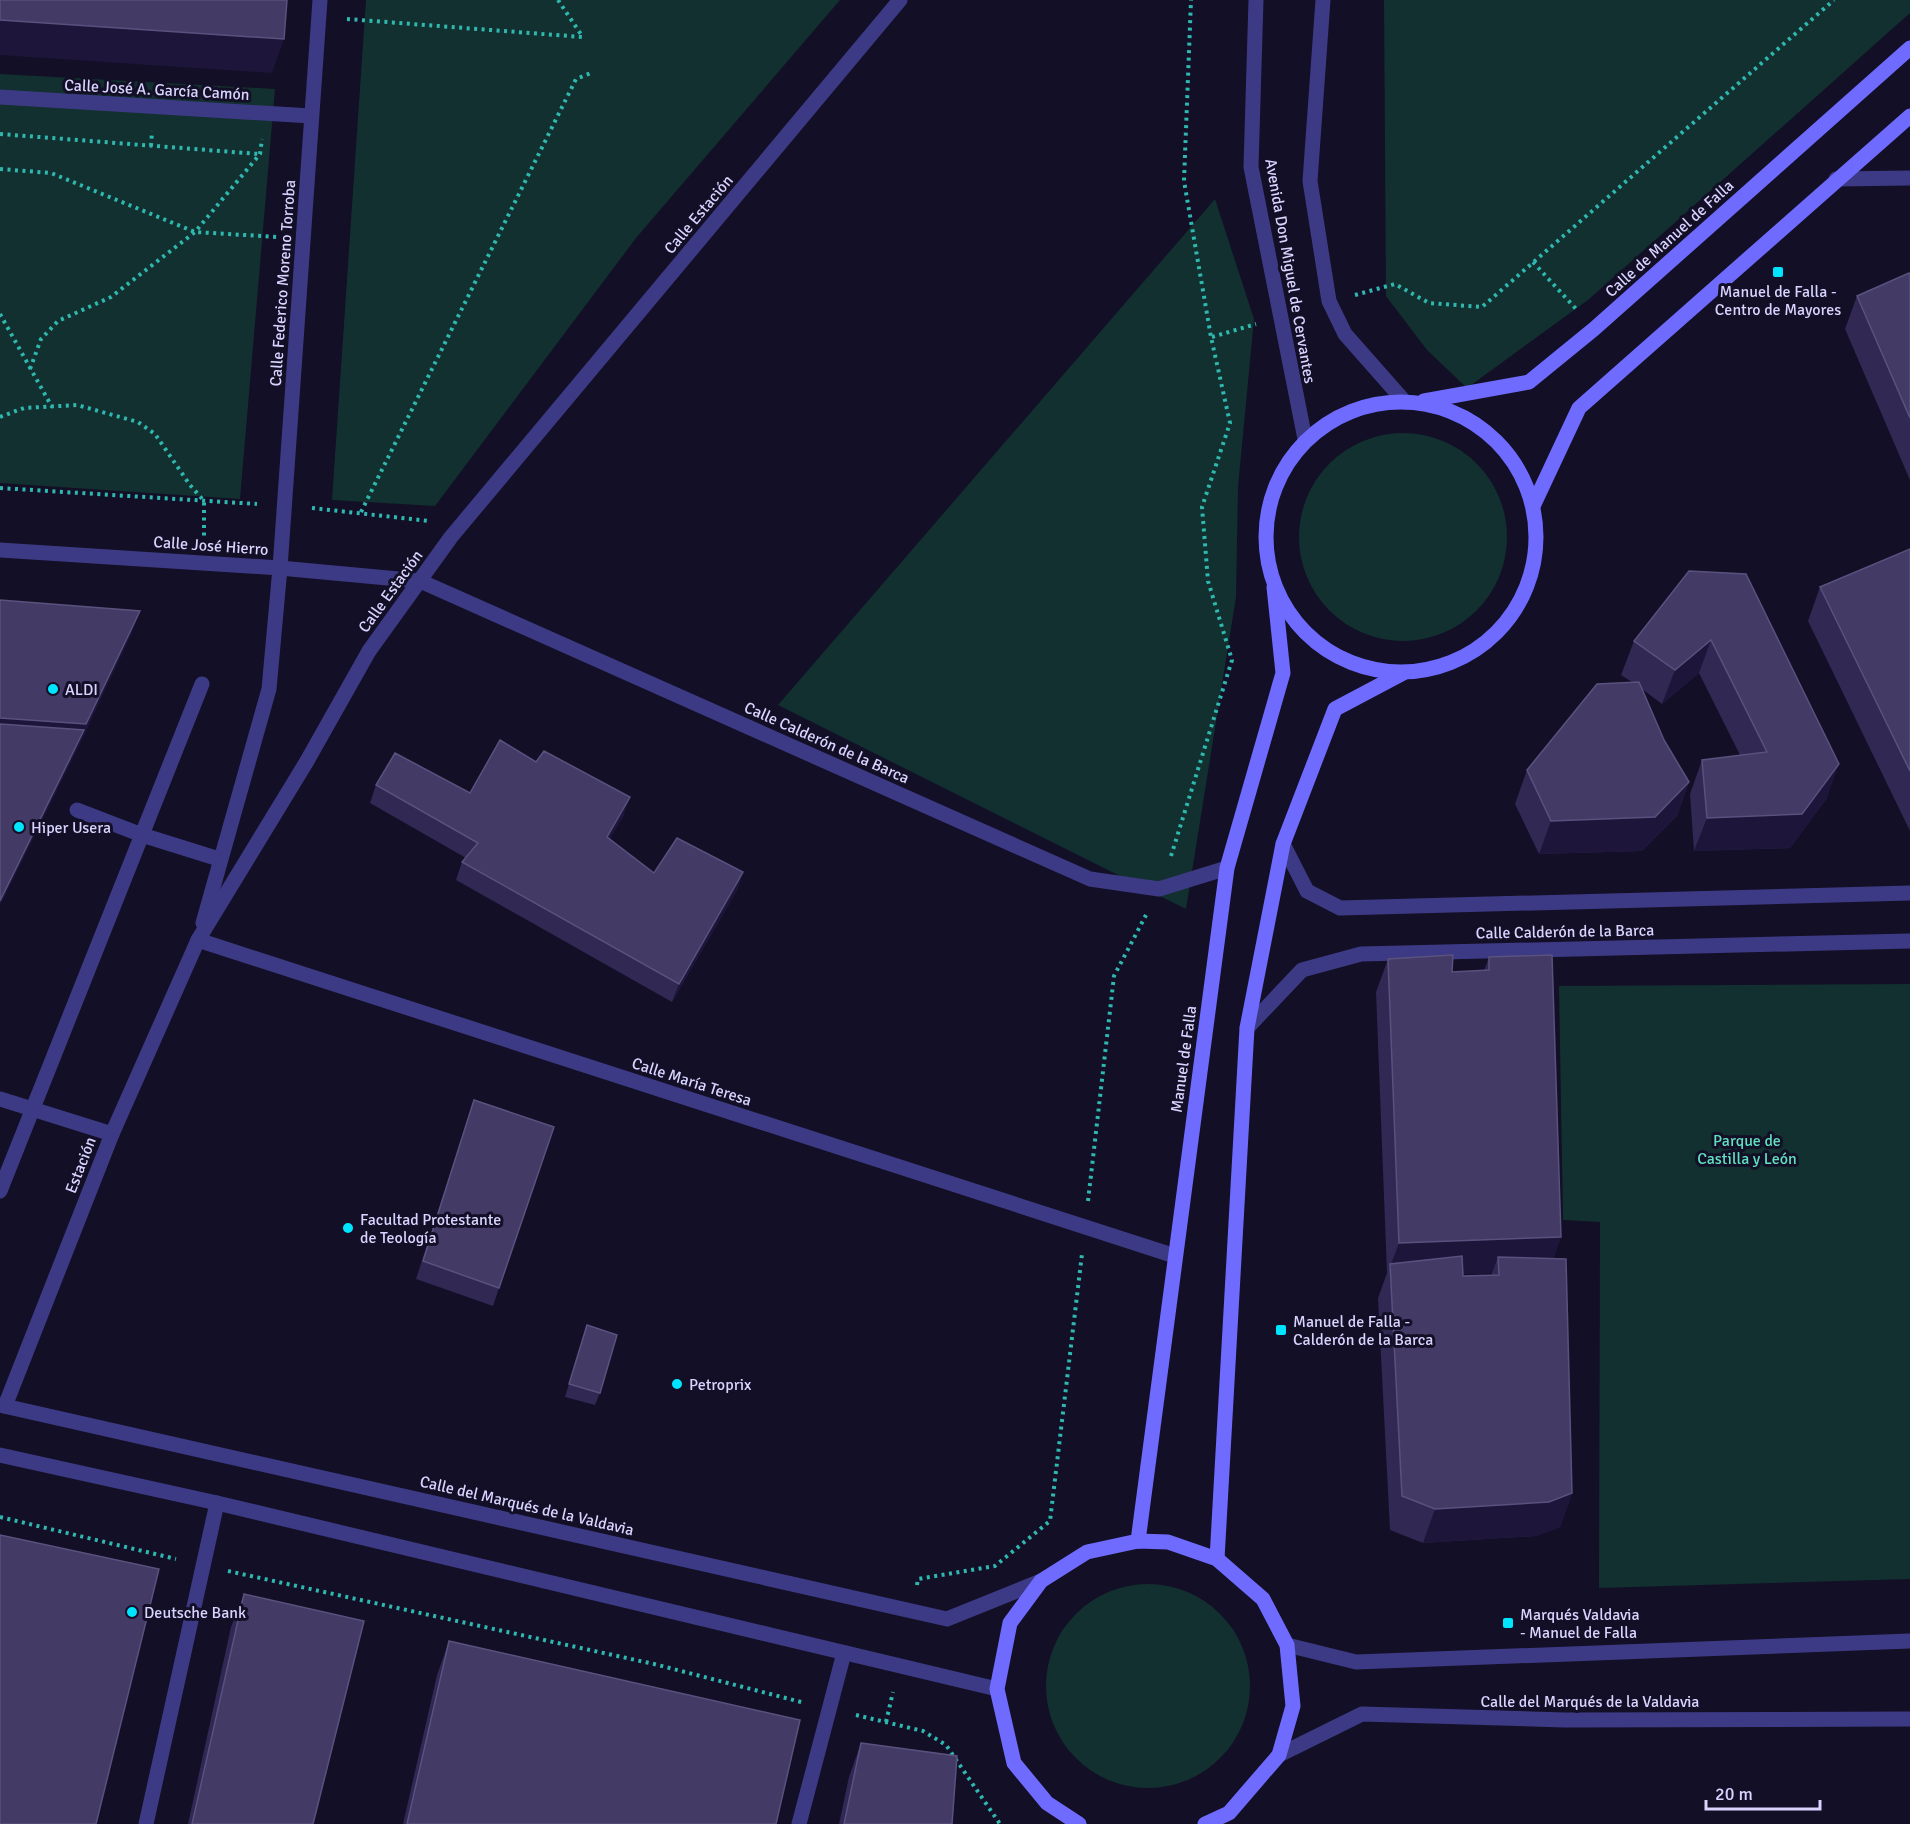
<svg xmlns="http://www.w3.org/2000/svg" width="1910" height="1824" viewBox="0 0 1910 1824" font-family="Signika,sans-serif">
  <rect width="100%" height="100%" fill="#130f26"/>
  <g fill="#12302f">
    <path d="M366,0H840L636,238L435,506L332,500Z"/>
    <path d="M1384,0H1910V13L1588,300L1467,388L1427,350L1386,296Z"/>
    <path d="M0,74L275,89L240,499L0,483Z"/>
    <path d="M1215,199L1254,319L1238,487L1236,597L1186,909L778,705Z"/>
    <circle cx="1403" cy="537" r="104"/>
    <path d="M1910,984V1579L1599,1588L1600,1222L1563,1220L1559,986Z"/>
    <circle cx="1148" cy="1686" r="102"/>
  </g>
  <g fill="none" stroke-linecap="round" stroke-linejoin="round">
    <g stroke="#2fb8b0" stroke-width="4" stroke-dasharray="3 4.5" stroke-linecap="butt">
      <path d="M558,0L582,36"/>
      <path d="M347,19L582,37"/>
      <path d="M0,134L259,154"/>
      <path d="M151,146L152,131"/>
      <path d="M0,169L51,173L195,232L278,237"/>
      <path d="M1533,262L1577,310"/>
      <path d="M1355,295L1395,284L1429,303L1482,307L1834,0"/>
      <path d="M0,314L52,407"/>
      <path d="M1212,337L1256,324"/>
      <path d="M30,369L41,339L58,321L111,297L195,232L260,154L262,139"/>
      <path d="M0,417L24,408L77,405L138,422L155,434L190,485L204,501V536"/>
      <path d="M0,488L257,504"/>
      <path d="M312,508L429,521"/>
      <path d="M361,512L576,79L591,73"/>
      <path d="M1171,856L1232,660L1208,581L1202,507L1230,423L1211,337L1184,181L1191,0"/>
      <path d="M1088,1201L1114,976L1146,915"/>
      <path d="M0,1517L176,1559"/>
      <path d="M228,1571L654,1664L805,1703"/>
      <path d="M917,1585L918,1579L995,1566L1050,1521L1082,1254"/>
      <path d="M856,1715L923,1731L946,1745L1000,1824"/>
      <path d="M886,1722L893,1692"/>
    </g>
    <g stroke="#3d3a85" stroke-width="15">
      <path d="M77,810L142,835L219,859"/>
      <path d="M0,1099L112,1134"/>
      <path d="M0,1191L202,684"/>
      <path d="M799,1824L844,1653"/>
    </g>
    <g stroke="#3d3a85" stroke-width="15">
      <path d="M1256,0L1251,167L1305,439"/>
      <path d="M1323,0L1310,181L1329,301L1345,334L1405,402"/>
      <path d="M0,97L311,116"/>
      <path d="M1836,179L1910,178"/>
      <path d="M0,550L280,568L420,581L1090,879L1159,889L1227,868"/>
      <path d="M1283,844L1307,891L1340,908L1910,893"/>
      <path d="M203,923L269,689L280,568L320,0"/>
      <path d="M198,940L1175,1256"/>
      <path d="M1247,1028L1302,970L1361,954L1910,941"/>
      <path d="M0,1405L947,1619L1041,1581"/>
      <path d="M5,1406L112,1134L198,940L307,761L369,651L451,537L900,0"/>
      <path d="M0,1455L217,1503L997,1689"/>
      <path d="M1287,1645L1356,1662L1910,1641"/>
      <path d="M1279,1755L1362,1714L1565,1720L1910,1719"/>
      <path d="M146,1824L217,1503"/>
    </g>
    <g stroke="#6f6bff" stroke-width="15">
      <path d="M1424,401L1529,382L1594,329L1910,48"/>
      <circle cx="1401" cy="537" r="135"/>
      <path d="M1534,504L1579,408L1910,116"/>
      <path d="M1138,1541L1227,868L1283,673L1274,587"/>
      <path d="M1217,1559L1247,1028L1283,844L1335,709L1403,673"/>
      <path d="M1079,1824L1047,1803L1014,1763L997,1689L1010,1623L1041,1581L1087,1552L1138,1541L1168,1542L1217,1559L1263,1599L1287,1645L1293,1706L1279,1755L1229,1813L1205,1824"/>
    </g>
  </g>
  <g fill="#312854" fill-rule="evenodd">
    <path d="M1910,275V480L1845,329L1857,296Z"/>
    <path d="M1910,549V831L1808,621L1820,587Z"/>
    <path d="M1689,571L1827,798L1790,848L1694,851L1690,794L1702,760L1740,755L1699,673L1662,704L1642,689L1664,740L1689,782L1677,816L1642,851L1539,854L1515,804L1527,770L1632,682L1621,675L1634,641Z"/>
    <path d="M376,785L470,793L624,815L609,839L654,873L743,872L737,890L672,1002L456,880L462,862L466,858L370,803Z"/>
    <path d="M1489,957L1561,1237L1553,1259L1572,1493L1560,1527L1536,1536L1423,1543L1390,1530L1378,1298L1387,1273L1376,992L1388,959L1452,972L1484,971ZM1492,1273V1275L1463,1276V1274Z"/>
    <path d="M474,1100L499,1288L493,1306L416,1279Z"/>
    <path d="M587,1325L600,1393L595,1405L565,1397Z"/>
    <path d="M244,1594L313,1824H188L231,1627Z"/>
    <path d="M449,1641L776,1824H403L437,1675Z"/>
    <path d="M861,1743L952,1824H839L849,1777Z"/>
  </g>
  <g fill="#1d163a">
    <path d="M0,20L284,39L272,73L0,55Z"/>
    <path d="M140,611L131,635L78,748L0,906V718Z"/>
    <path d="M1711,640L1699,673L1662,704L1675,670Z"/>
    <path d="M1839,764L1827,798L1790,848L1694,851L1707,818Z"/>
    <path d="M1689,782L1677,816L1642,851L1539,854L1551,821Z"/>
    <path d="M630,797L624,815L600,856L607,837Z"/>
    <path d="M743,872L737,890L672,1002L679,984Z"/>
    <path d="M1561,1237L1549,1271L1498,1257L1492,1273L1391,1277L1390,1267L1399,1243Z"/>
    <path d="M1572,1493L1560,1527L1536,1536L1423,1543L1435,1509Z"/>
  </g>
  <g fill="#433a66" stroke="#5a527e" stroke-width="1.5">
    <path d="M0,0H287L284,39L0,20Z"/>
    <path d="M1909,273L1910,275V418L1857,296Z"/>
    <path d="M1910,549V771L1820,587Z"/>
    <path d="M1689,571L1746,574L1839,764L1802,814L1707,818L1702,760L1767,752L1711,640L1675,670L1634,641Z"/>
    <path d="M0,600L140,611L86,724L0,718Z"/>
    <path d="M1639,682L1664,740L1689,782L1655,817L1551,821L1527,770L1597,684Z"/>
    <path d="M0,724L84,730L0,901Z"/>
    <path d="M500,740L536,762L544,751L630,797L607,837L654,873L677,838L743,872L679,984L462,862L478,843L376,785L395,753L470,793Z"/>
    <path d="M1453,955L1452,972L1489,970V957L1552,955L1561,1237L1399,1243L1388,959Z"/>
    <path d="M474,1100L554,1127L499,1288L423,1261Z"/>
    <path d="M1462,1256L1463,1276L1499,1275L1498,1257L1566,1259L1572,1493L1549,1502L1435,1509L1402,1496L1390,1264Z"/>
    <path d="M587,1325L617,1335L600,1393L569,1384Z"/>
    <path d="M0,1535L159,1569L96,1824H0Z"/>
    <path d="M244,1594L364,1621L313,1824H192Z"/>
    <path d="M449,1641L800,1720L776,1824H407Z"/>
    <path d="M861,1743L957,1756L952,1824H844Z"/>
  </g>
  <g fill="#00e5ff" stroke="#130f26" stroke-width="2">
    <rect x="1772" y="266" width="12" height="12" rx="3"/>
    <circle cx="53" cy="689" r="6"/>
    <circle cx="19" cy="827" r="6"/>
    <circle cx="348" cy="1228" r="6"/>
    <rect x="1275" y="1324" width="12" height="12" rx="3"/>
    <circle cx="677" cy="1384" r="6"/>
    <circle cx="132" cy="1612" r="6"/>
    <rect x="1502" y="1617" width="12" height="12" rx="3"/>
  </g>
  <g text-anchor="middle" stroke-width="6" stroke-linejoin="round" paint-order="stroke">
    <g font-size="16" fill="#d9d4ff" stroke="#130f26">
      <text transform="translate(157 89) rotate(3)" y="6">Calle José A. García Camón</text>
      <text transform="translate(698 214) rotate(-50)" y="6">Calle Estación</text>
      <text transform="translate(1669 238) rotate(-42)" y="6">Calle de Manuel de Falla</text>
      <text transform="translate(1291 271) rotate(80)" y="6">Avenida Don Miguel de Cervantes</text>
      <text transform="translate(282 283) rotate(-86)" y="6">Calle Federico Moreno Torroba</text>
      <text transform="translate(211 545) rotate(4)" y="6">Calle José Hierro</text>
      <text transform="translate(390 591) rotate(-54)" y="6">Calle Estación</text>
      <text transform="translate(827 742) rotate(24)" y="6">Calle Calderón de la Barca</text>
      <text transform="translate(1565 931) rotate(-1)" y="6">Calle Calderón de la Barca</text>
      <text transform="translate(1183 1059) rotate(-82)" y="6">Manuel de Falla</text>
      <text transform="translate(692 1081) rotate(18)" y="6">Calle María Teresa</text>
      <text transform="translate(80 1165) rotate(-69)" y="6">Estación</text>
      <text transform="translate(527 1505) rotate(13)" y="6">Calle del Marqués de la Valdavia</text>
      <text x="1590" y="1707">Calle del Marqués de la Valdavia</text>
    </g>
    <g font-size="16" fill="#d9d4ff" stroke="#130f26" text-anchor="start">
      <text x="1778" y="297" text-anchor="middle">Manuel de Falla -<tspan x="1778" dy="18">Centro de Mayores</tspan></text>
      <text x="65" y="695">ALDI</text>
      <text x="31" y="833">Hiper Usera</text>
      <text x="360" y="1225">Facultad Protestante<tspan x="360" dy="18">de Teología</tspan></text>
      <text x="1293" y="1327">Manuel de Falla -<tspan x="1293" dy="18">Calderón de la Barca</tspan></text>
      <text x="689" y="1390">Petroprix</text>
      <text x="144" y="1618">Deutsche Bank</text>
      <text x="1520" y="1620">Marqués Valdavia<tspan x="1520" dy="18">- Manuel de Falla</tspan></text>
    </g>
    <g font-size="16" fill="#5fe0c0" stroke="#130f26">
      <text x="1747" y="1146">Parque de<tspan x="1747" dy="18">Castilla y León</tspan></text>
    </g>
  </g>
  <path d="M1706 1800v9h114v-9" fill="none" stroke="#d9d4ff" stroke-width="3"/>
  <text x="1715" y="1800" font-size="18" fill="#d9d4ff" stroke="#130f26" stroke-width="4.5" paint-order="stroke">20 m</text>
</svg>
